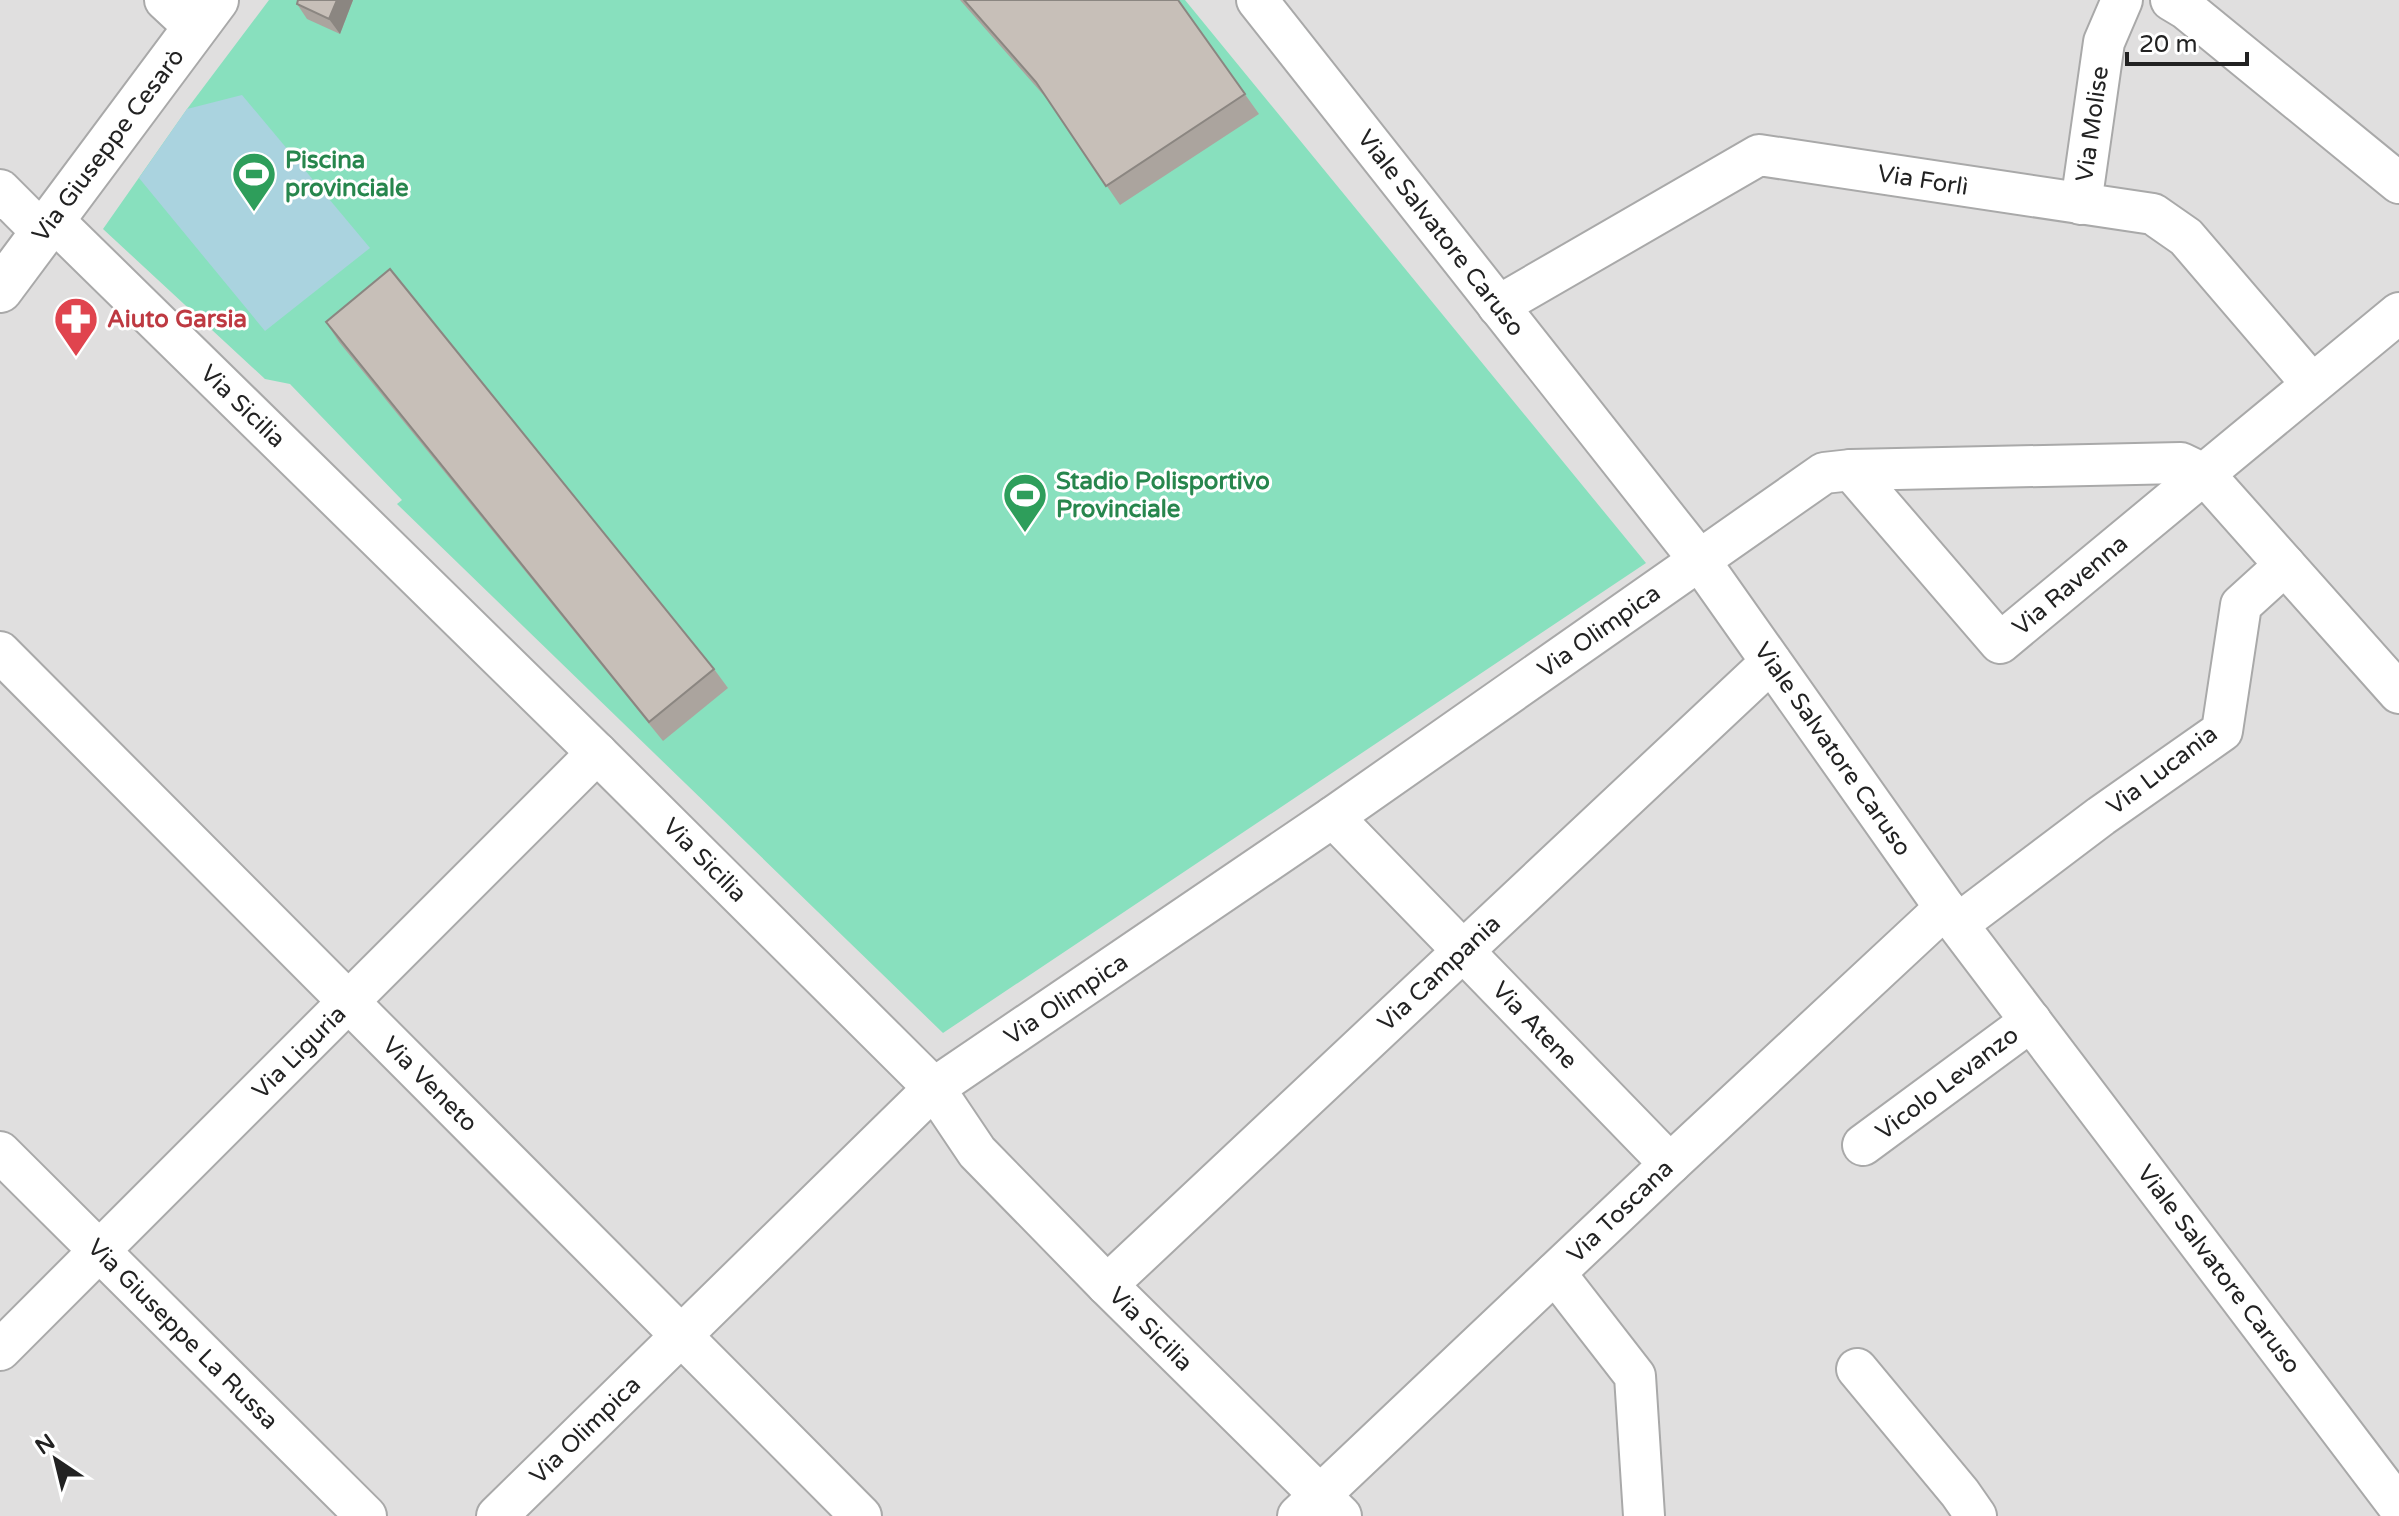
<svg xmlns="http://www.w3.org/2000/svg" width="2399" height="1516" viewBox="0 0 2399 1516" font-family="'Varela Round',sans-serif">
  <rect width="100%" height="100%" fill="#f2efe9"/>
  <rect fill="#e0dfdf" x="0" y="0" width="2399" height="1516"/>
  <path fill="#88e0be" d="M269,0H1185L1646,563L943,1033L397,504L402,500L290,384L265,379L103,229L187,109Z"/>
  <path fill="#aad3df" d="M242,95L370,248L265,331L139,178L187,109Z"/>
  <g fill="none" stroke-linecap="round" stroke-linejoin="round">
    <g stroke="#a9a9a9" stroke-width="44">
      <g id="minor">
        <path d="M165,0L195,28"/>
        <path d="M1257,0L1700,561L1945,908L2399,1507"/>
        <path d="M2171,0L2186,9L2399,183"/>
        <path d="M0,190L42,232"/>
        <path d="M2081,204L2104,42L2122,0"/>
        <path d="M52,219L597,753L934,1088L977,1152L1107,1285L1341,1516"/>
        <path d="M1498,306L1759,155L2153,214L2186,237L2312,384"/>
        <path d="M1851,470L2000,643L2204,474L2399,693"/>
        <path d="M0,652L861,1516"/>
        <path d="M1333,817L1670,1164"/>
        <path d="M1958,924L2101,816L2222,731L2241,605L2285,565"/>
        <path d="M1863,1145L2031,1021"/>
        <path d="M0,1152L366,1516"/>
        <path d="M1555,1273L1635,1376L1644,1516"/>
        <path d="M1107,1285L1771,662"/>
        <path d="M0,1350L597,753"/>
        <path d="M1857,1369L1960,1493L1976,1516"/>
        <path d="M497,1516L934,1088L1333,817L1824,473L1851,470L2181,463L2204,474L2399,313"/>
        <path d="M1298,1516L1670,1164L1945,908"/>
      </g>
    </g>
    <g stroke="#a9a9a9" stroke-width="48">
      <path id="tertiary" d="M0,290L216,0"/>
    </g>
    <use href="#minor" stroke="#fff" stroke-width="40"/>
    <use href="#tertiary" stroke="#fff" stroke-width="44"/>
  </g>
  <g fill="#aba49e">
    <path d="M298,0H353L340,34L307,19L297,4Z"/>
    <path d="M960,0H1178L1259,114L1120,205L1047,99Z"/>
    <path d="M326,322L714,669L728,688L663,741L339,342Z"/>
  </g>
  <path fill="#8b8681" d="M337,0H353L340,34L329,19Z"/>
  <g fill="#c7bfb8" stroke="#8b8681" stroke-width="2">
    <path d="M298,0H337L329,19L297,4Z"/>
    <path d="M964,0H1178L1245,94L1106,186L1036,82Z"/>
    <path d="M390,269L714,669L649,722L326,322Z"/>
  </g>
  <defs>
    <g id="stadium-pin" transform="scale(2.3)"><path d="M0 17L-7.5 6A9.5 9.5 0 1 1 7.5 6Z" fill="#2e9e5b" stroke="#fff"/><path d="M0-5a6.5 5 0 1 0 0 10a6.5 5 0 1 0 0-10ZM-3.5-1.8h7v3.6h-7Z" fill="#fff"/></g>
    <g id="pharmacy-pin" transform="scale(2.3)"><path d="M0 17L-7.5 6A9.5 9.5 0 1 1 7.5 6Z" fill="#e0444e" stroke="#fff"/><path d="M-2-6h4v4h4v4h-4v4h-4v-4h-4v-4h4Z" fill="#fff"/></g>
  </defs>
  <g fill-rule="evenodd">
    <use href="#stadium-pin" x="254" y="174"/>
    <use href="#pharmacy-pin" x="76" y="319"/>
    <use href="#stadium-pin" x="1025" y="495"/>
  </g>
  <g text-anchor="middle" stroke-width="6" stroke-linejoin="round" paint-order="stroke">
    <g font-size="24" fill="#222" stroke="#fff">
      <text transform="translate(2092 124) rotate(-82)" y="8">Via Molise</text>
      <text transform="translate(108 145) rotate(-53)" y="8">Via Giuseppe Cesarò</text>
      <text transform="translate(1923 180) rotate(9)" y="8">Via Forlì</text>
      <text transform="translate(1441 233) rotate(52)" y="8">Viale Salvatore Caruso</text>
      <text transform="translate(243 406) rotate(44)" y="8">Via Sicilia</text>
      <text transform="translate(2070 585) rotate(-40)" y="8">Via Ravenna</text>
      <text transform="translate(1599 631) rotate(-35)" y="8">Via Olimpica</text>
      <text transform="translate(1833 749) rotate(55)" y="8">Viale Salvatore Caruso</text>
      <text transform="translate(2162 770) rotate(-37)" y="8">Via Lucania</text>
      <text transform="translate(705 860) rotate(45)" y="8">Via Sicilia</text>
      <text transform="translate(1439 973) rotate(-43)" y="8">Via Campania</text>
      <text transform="translate(1066 999) rotate(-34)" y="8">Via Olimpica</text>
      <text transform="translate(1535 1025) rotate(46)" y="8">Via Atene</text>
      <text transform="translate(299 1052) rotate(-45)" y="8">Via Liguria</text>
      <text transform="translate(1947 1083) rotate(-37)" y="8">Vicolo Levanzo</text>
      <text transform="translate(430 1084) rotate(45)" y="8">Via Veneto</text>
      <text transform="translate(1620 1211) rotate(-44)" y="8">Via Toscana</text>
      <text transform="translate(2219 1269) rotate(53)" y="8">Viale Salvatore Caruso</text>
      <text transform="translate(1151 1329) rotate(45)" y="8">Via Sicilia</text>
      <text transform="translate(183 1334) rotate(45)" y="8">Via Giuseppe La Russa</text>
      <text transform="translate(585 1430) rotate(-44)" y="8">Via Olimpica</text>
    </g>
    <g font-size="24" font-weight="bold" fill="#27864d" stroke="#fff" text-anchor="start">
      <text x="285" y="168">Piscina<tspan x="285" dy="28">provinciale</tspan></text>
      <text x="1056" y="489">Stadio Polisportivo<tspan x="1056" dy="28">Provinciale</tspan></text>
    </g>
    <g font-size="24" font-weight="bold" fill="#be3a42" stroke="#fff" text-anchor="start">
      <text x="107" y="327">Aiuto Garsia</text>
    </g>
  </g>
  <g transform="translate(56 1460) rotate(325)" stroke="#ffffff" stroke-width="6" paint-order="stroke">
  <path d="M0-6L14 30L0 20L-14 30Z" fill="#222222"/>
  <text y="-12" font-size="22" font-weight="bold" text-anchor="middle" fill="#222222">N</text>
  </g>
  <path d="M2127 52v12h120v-12" fill="none" stroke="#222222" stroke-width="4"/>
  <text x="2139" y="52" font-size="24" fill="#222222" stroke="#ffffff" stroke-width="6" paint-order="stroke">20 m</text>
</svg>
